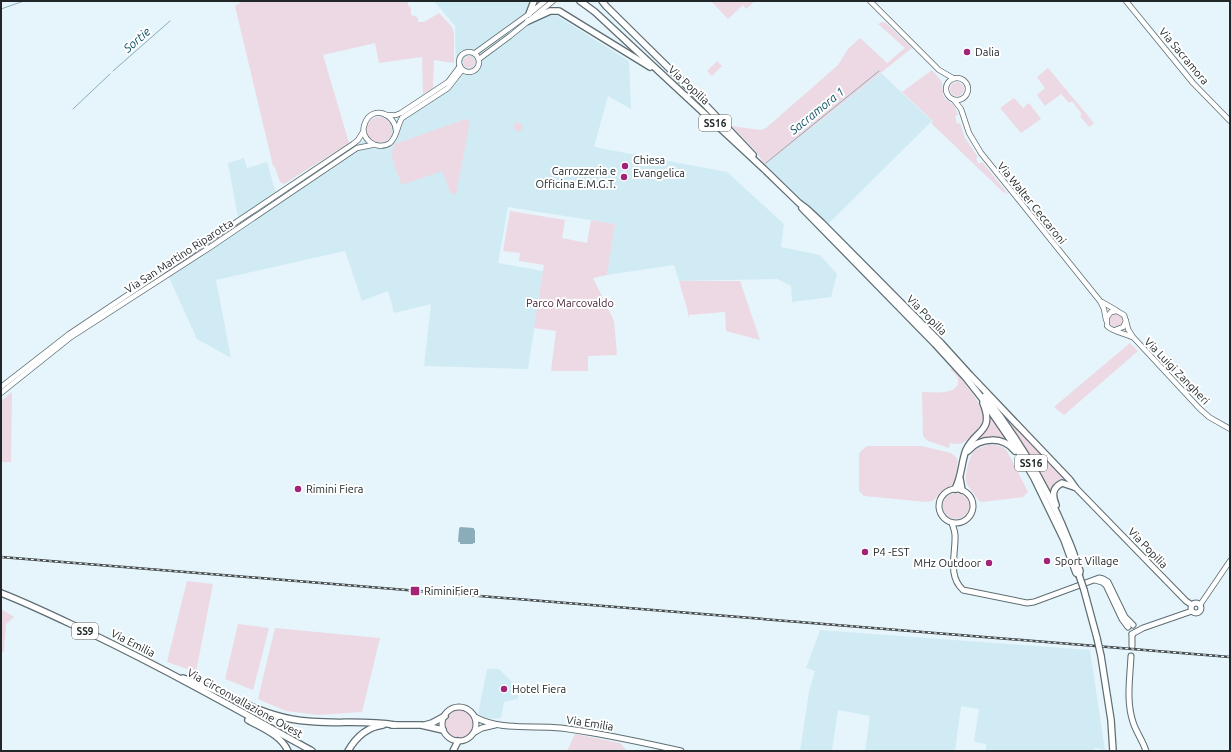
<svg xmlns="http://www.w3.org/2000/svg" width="1231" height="752" viewBox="0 0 1231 752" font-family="Ubuntu,sans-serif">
  <rect width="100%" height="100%" fill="#e5f5fb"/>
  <g fill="#d1ebf4">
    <path d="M434,1H540L557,16L629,61L631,109L608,96L594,147L727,172L784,224L781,247L820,255L837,274L831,297L792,302L791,286L777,279L679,281L674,265L607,275L615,224L508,207L498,263L543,271L528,369L424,366L431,304L394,313L388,291L362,301L345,251L216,280L231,358L197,339L167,273L239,223L228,163L244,158L247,168L267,162L277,197L422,102L456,77L455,26Z"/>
    <path d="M881,73L932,121L827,225L765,165Z"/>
    <path d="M820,630L1090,650L1105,750L1095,748L1094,751H986V744L974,742L979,709L961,706L955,751H865L870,716L838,710L832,751H800L809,692L815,671L806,668Z"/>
    <path d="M487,669H499L518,688V699L504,702L501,718L487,719L478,714Z"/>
  </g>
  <g fill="#edd9e3">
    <path d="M243,1H408V5L411,8V15L415,16L418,18V22H424L439,13L452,27L454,33V63L434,60L433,88L423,94L422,57L379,63L375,43L323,55L349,143L284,184L280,182L275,168L273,166L235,6Z"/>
    <path d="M711,1H755L746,9L743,5L728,19Z"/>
    <path d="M882,22L886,23L912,48L765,165L755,150L731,126L761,130L766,128L838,65L848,49L860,38L887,63L905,48L878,24Z"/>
    <circle cx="469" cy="62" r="6"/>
    <path d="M717,61L722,66L712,76L707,71Z"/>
    <path d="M1048,68L1094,123L1089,127L1080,116L1082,114L1072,101L1069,103L1061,94L1045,106L1037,95L1045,88L1037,77Z"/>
    <path d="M932,70L942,82L943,95L945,99L954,105L958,115L955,116L957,124L960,123L965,138L978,157L976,159L979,164L982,162L1008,194L1003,192L931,123L933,121L902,92Z"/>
    <circle cx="957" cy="89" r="7"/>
    <path d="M1014,98L1023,108L1029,103L1041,119L1021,133L1000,108Z"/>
    <circle cx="379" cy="130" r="13"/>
    <path d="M466,119L470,122L456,194H451L442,171L402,185C398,173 387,155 395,144Z"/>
    <circle cx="518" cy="127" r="4.5"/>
    <path d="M510,211L565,220L562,238L587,243L591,220L615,224L607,275L593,278L614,321L617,355L588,356V371H551L556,331L534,328L544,265L519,261L520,253L503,251Z"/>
    <path d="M679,281H740L760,340L726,331L725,312L689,315L688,318V312Z"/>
    <circle cx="1116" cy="320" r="7"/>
    <path d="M1130,343L1138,351L1064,415L1054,407Z"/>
    <path d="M953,368C965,388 1001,415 972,436C963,442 963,446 950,443L949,448L928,441L923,436L922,392C931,392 960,396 958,380C958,375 954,373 950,370Z"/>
    <path d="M12,392L11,462H1V401Z"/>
    <path d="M990,415H991L1009,442L992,437L975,441C984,433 989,428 990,415Z"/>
    <path d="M1005,415L1067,480C1058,480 1051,483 1050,493L1027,453L1004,416Z"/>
    <path d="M992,444L1003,447L1007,451L1028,492L1023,497L983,502L979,501L968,486L966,482V475L968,464L972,454L975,450L987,445Z"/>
    <path d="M867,446H921L951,453L956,457L958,462L955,481L951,486L940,492L936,498L932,501L926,502L864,496L859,491V454L861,451Z"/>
    <circle cx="956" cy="506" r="13"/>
    <path d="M187,581L213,584L196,672L167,662Z"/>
    <path d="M1,609L14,617L6,624L4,652L1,653Z"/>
    <path d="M238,624L269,628L253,690L225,679Z"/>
    <path d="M275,628L380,638L362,712L318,715L286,711L258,699Z"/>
    <circle cx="459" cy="724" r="14"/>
    <path d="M575,734L620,743L627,751H567Z"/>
  </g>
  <path fill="#8badb9" d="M460,527L474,528V530H475V543H473V544H460V542H458L459,529Z"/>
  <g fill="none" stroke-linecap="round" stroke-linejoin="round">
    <g stroke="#8badb9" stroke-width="1">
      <path d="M1,9L24,1"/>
      <path d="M113,71L170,21"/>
      <path d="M73,109L110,74"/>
      <path d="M766,163L879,71"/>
    </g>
    <g stroke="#5e6d72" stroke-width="6">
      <g id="tertiary">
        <path d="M870,1L939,70L953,78"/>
        <path d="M1126,1L1193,83L1230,121"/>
        <circle cx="469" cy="62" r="10"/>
        <path d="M475,53L529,14L545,1"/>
        <path d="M479,59L510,36L553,1"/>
        <circle cx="957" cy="89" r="11"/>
        <path d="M954,100L961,109L969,133L981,153L1100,301L1104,309L1106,320"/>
        <path d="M387,115H396L401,113L448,82L460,66"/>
        <path d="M396,131C395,113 372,105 365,123C358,138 377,152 390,143C397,137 397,126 402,118L448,88L462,70"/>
        <path d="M1102,302L1116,310"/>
        <path d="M1126,321L1128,329L1133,337L1199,408L1209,417L1230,429"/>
        <path d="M1115,330L1123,327L1126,321L1124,315L1117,311L1111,312L1107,317V326C1113,332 1124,333 1132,337"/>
        <path d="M1,387L69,334L353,144L358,140L363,132"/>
        <path d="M1,393L71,337L209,248L357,148L372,145"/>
        <path d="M1200,605L1230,561"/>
      </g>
    </g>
    <g stroke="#5e6d72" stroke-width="7">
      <g id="secondary">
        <path d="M1075,487L1186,601L1192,605"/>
        <circle cx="956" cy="506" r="17"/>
        <path d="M952,523C953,527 955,531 955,535C956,554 947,575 963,590L1027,603L1034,602L1099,578L1103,579L1108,582L1125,617L1133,625"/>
        <path d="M1095,580L1102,582L1106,585L1122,619L1128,627"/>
        <circle cx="1196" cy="608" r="5"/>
        <path d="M1132,634L1143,628L1192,611"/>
        <path d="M1132,634V646"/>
        <path d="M1131,656C1130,678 1126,701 1133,722C1136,732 1143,741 1146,751"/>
        <circle cx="459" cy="724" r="17"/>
        <path d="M475,717C500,731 533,725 561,728C601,733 641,742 681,751"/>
        <path d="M475,732L482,728L495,725"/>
      </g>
    </g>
    <g stroke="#5e6d72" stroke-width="8">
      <g id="primary">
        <path d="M580,1L595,12L764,169L799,203L807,209L822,223L941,343L970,375L1070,480L1075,487"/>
        <path d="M602,1L606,6L696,95L753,155"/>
        <path d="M529,14L534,1"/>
        <path d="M528,21L550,11H559L650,67"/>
        <path d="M802,208L935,344L966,378L981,397L1020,454L1034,478L1064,540L1076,573L1079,575"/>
        <path d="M985,396C1019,440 1048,488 1068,539C1073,550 1076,561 1080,571L1079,575"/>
        <path d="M968,451C980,437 1003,436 1015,451"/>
        <path d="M960,479L962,490"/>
        <path d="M955,489C962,476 961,463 966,450C975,430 995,432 983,403"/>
        <path d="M1056,505C1052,495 1052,488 1062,483L1074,487"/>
        <path d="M1084,590L1097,638"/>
        <path d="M1,593C32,605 62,620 92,634C167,670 240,711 312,751"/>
        <path d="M1101,656L1111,720L1113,751"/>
        <path d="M183,678C221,690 251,711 291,719C326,726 360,719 395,725"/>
        <path d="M248,720C262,728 281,735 288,751"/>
        <path d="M392,725H421L443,730"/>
        <path d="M425,725L432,723L445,716"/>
        <path d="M348,751C356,737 367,727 383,725"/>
        <path d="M453,751L458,741"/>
      </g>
    </g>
    <use href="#tertiary" stroke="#fff" stroke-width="4.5"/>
    <use href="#secondary" stroke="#fff" stroke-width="5"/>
    <use href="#primary" stroke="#fff" stroke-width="5.5"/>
    <g stroke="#444b4e" stroke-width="2.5">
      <path id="rail" d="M1,557L1230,657"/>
    </g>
    <use href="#rail" stroke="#fff" stroke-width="1" stroke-dasharray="3" stroke-linecap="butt"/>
    <g stroke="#5e6d72" stroke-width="8" stroke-linecap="butt">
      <g id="primary-bridge">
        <path d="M1079,575L1084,590"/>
        <path d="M1097,638L1101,656"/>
      </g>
    </g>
    <use href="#primary-bridge" stroke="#fff" stroke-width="5.5"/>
  </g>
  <g fill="#a12477" stroke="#fff" stroke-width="1.5">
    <circle cx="967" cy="52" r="4"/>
    <circle cx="625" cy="166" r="4"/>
    <circle cx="624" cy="177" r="4"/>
    <circle cx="298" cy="489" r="4"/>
    <circle cx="865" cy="552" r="4"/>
    <circle cx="1047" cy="561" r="4"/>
    <circle cx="989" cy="563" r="4"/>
    <rect x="410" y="586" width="10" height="10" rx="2"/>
    <circle cx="504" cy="689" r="4"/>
  </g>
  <g text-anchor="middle" stroke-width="4" stroke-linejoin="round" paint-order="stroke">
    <g fill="#fff" stroke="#646869" stroke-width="1">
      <rect x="699" y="115" width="32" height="16" rx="3"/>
      <rect x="1015" y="455" width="32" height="16" rx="3"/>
      <rect x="72" y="623" width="26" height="16" rx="3"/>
    </g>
    <g font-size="10" font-weight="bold" fill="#212729">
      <text x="715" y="127">SS16</text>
      <text x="1031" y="467">SS16</text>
      <text x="85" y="635">SS9</text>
    </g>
    <g font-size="11" fill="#212729" stroke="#fff" text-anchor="start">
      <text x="975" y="56">Dalia</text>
      <text x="633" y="164">Chiesa<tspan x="633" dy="13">Evangelica</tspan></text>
      <text x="616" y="175" text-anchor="end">Carrozzeria e<tspan x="616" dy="13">Officina E.M.G.T.</tspan></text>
      <text x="306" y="493">Rimini Fiera</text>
      <text x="873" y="556">P4 -EST</text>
      <text x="1055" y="565">Sport Village</text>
      <text x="981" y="567" text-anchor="end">MHz Outdoor</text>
      <text x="424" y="595">RiminiFiera</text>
      <text x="512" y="693">Hotel Fiera</text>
    </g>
    <g font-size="11" fill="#212729" stroke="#fff">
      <text transform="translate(1184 56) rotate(50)" y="4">Via Sacramora</text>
      <text transform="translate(689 85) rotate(43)" y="4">Via Popilia</text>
      <text transform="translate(1032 203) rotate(51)" y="4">Via Walter Ceccaroni</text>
      <text transform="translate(179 256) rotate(-33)" y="4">Via San Martino Riparotta</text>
      <text transform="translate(927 315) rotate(45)" y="4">Via Popilia</text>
      <text transform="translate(1177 371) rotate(46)" y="4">Via Luigi Zangheri</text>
      <text transform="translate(1148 548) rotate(46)" y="4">Via Popilia</text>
      <text transform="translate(133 643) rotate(27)" y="4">Via Emilia</text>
      <text transform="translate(245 703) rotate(29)" y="4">Via Circonvallazione Ovest</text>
      <text transform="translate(590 723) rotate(9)" y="4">Via Emilia</text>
    </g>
    <g font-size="11" fill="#4a223a" stroke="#fff">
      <text x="570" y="307">Parco Marcovaldo</text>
    </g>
    <g font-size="12" font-style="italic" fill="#095063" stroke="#fff">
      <text transform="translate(137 40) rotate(-41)" y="4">Sortie</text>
      <text transform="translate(817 111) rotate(-39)" y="4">Sacramora 1</text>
    </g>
  </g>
  <rect width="1231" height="752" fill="none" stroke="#212729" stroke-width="4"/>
</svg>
